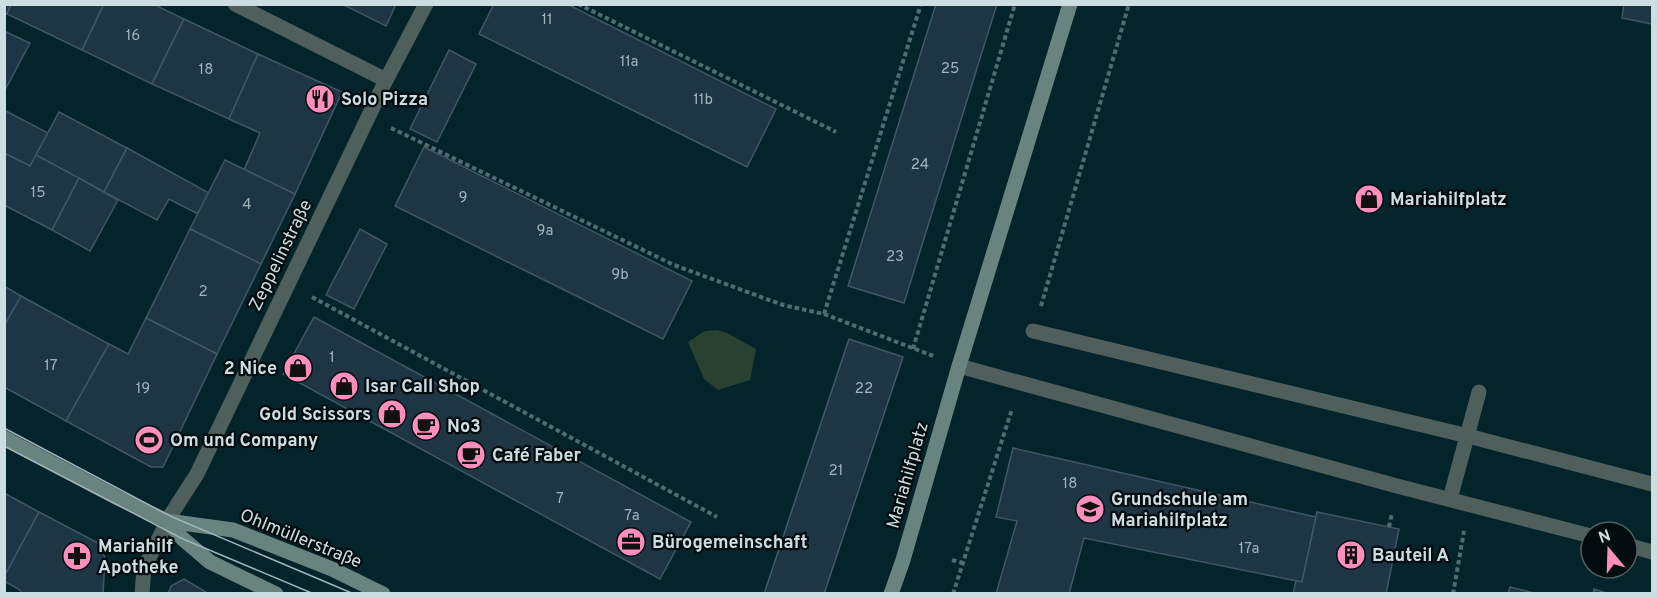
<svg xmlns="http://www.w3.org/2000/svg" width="1657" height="598" viewBox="0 0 1657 598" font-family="Overpass,sans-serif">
  <rect width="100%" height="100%" fill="#02242a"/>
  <path fill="#294130" d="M717,330L727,333L756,349L750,380L718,390L704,379L688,342L705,331Z"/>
  <g fill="#1e3544" stroke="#405768" stroke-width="1.5">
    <path d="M4,4H11L7,14L4,13Z"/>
    <path d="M11,4H104L82,50L7,14Z"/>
    <path d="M104,4H153L184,19L152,84L82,50Z"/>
    <path d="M342,4H396L386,26Z"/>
    <path d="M494,4H567L776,109L747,167L479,34Z"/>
    <path d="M936,4H997L904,303L848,286Z"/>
    <path d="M1624,4H1652V24L1622,18Z"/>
    <path d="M184,19L258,54L229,119L152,84Z"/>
    <path d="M4,31L30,43L4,92Z"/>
    <path d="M449,50L476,64L437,142L410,129Z"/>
    <path d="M258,54L342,92L295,194L244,170L260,133L229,119Z"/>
    <path d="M4,110L48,133L30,166L4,153Z"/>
    <path d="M59,112L127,148L104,192L36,155Z"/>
    <path d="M424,147L692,281L663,339L395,206Z"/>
    <path d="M127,148L209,193L198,214L169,199L157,220L104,192Z"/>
    <path d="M4,153L30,166L36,155L79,178L52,230L4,205Z"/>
    <path d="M225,160L295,194L261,264L190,229Z"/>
    <path d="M79,178L118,200L90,251L52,230Z"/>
    <path d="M190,229L261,264L217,354L146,318Z"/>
    <path d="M360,229L387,244L354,309L326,295Z"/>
    <path d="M4,286L21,296L4,326Z"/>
    <path d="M21,296L109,344L66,421L4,387V326Z"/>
    <path d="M314,317L691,522L660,579L283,374Z"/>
    <path d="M146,318L217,354L163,467H151L66,421L109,344L128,354Z"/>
    <path d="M849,339L903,357L824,594H764Z"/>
    <path d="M1013,448L1316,517L1302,582L1084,538L1069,594H996L1017,521L996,517Z"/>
    <path d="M4,493L39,512L4,577Z"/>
    <path d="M39,512L100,544L105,558L103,594H22L20,590L4,581V577Z"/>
    <path d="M1317,512L1399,529L1386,594H1293L1296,581L1302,582Z"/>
    <path d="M184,579L209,594H168L171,586Z"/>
    <path d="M1510,587L1538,594H1508Z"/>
    <path d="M1594,589L1609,594H1593Z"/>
  </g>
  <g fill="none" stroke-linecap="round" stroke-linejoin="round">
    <g stroke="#506c71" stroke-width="4" stroke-dasharray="4.5 3" stroke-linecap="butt">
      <path d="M578,4L836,132"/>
      <path d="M391,128L674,265L783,305L824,314L936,357"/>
      <path d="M312,297L717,517"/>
      <path d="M1041,306L1129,4"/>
      <path d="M824,314L921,4"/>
      <path d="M913,349L1015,4"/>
      <path d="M1389,527L1392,513"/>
      <path d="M952,560L963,563"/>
      <path d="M953,594L1012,409"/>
      <path d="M1453,594L1464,531"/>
    </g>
    <g stroke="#4e5f5c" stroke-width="15">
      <path d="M235,4L386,80"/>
      <path d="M1033,331L1468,436L1652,484"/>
      <path d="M959,366L1397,486L1591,536"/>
      <path d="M1450,499L1479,392"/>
      <path d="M1627,545L1652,552"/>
      <path d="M142,594L144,568L170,516L197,474L386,80L426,4"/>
    </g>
    <g stroke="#68847e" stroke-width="15">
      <path d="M4,438L118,498L167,521L233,530L332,569L383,594"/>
      <path d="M167,521L183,539L210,562L276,594"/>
      <path d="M891,594L903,560L959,366L1070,4"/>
    </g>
    <g stroke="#9fb4b9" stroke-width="1.5">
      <path d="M4,428L170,516L354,594"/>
      <path d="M4,446L183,539L314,594"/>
    </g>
  </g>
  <defs>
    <g id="restaurant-disc" transform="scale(1.5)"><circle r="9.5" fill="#fe8ebc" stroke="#020b0e"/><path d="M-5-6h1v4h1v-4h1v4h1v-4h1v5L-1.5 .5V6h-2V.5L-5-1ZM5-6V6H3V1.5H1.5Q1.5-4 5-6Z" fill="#111"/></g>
    <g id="shop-disc" transform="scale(1.5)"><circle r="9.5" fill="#fe8ebc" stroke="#020b0e"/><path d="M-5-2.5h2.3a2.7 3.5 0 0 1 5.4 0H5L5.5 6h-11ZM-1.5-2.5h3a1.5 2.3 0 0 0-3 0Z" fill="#111"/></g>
    <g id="cafe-disc" transform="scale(1.5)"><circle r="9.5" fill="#fe8ebc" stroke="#020b0e"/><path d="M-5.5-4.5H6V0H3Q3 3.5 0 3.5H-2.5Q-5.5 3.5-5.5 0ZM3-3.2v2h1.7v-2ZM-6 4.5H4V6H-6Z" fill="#111"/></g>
    <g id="stadium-disc" transform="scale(1.5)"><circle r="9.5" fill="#fe8ebc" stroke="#020b0e"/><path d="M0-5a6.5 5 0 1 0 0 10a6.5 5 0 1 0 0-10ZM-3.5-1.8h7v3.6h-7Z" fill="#111"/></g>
    <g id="school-disc" transform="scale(1.5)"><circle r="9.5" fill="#fe8ebc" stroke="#020b0e"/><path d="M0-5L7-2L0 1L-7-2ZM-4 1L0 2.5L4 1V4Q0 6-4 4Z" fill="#111"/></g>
    <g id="office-disc" transform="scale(1.5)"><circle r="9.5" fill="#fe8ebc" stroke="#020b0e"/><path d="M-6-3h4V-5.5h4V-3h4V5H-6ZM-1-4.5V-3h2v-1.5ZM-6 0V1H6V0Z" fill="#111"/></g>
    <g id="building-disc" transform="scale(1.5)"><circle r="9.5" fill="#fe8ebc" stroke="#020b0e"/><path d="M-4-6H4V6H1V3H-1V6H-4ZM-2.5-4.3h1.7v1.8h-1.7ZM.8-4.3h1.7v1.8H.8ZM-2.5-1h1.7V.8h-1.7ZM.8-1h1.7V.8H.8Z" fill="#111"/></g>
    <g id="pharmacy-disc" transform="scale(1.5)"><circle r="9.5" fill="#fe8ebc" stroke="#020b0e"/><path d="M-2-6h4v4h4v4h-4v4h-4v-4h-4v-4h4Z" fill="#111"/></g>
  </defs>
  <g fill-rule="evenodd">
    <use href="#restaurant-disc" x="320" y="99"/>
    <use href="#shop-disc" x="1369" y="199"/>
    <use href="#shop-disc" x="298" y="368"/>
    <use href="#shop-disc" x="344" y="386"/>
    <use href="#shop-disc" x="392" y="414"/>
    <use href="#cafe-disc" x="426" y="426"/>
    <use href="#stadium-disc" x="149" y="440"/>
    <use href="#cafe-disc" x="471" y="455"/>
    <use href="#school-disc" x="1090" y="509"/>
    <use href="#office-disc" x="631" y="542"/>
    <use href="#building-disc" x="1351" y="555"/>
    <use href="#pharmacy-disc" x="77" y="556"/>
  </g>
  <g text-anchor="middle" stroke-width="4.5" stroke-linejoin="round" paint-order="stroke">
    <g font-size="15" fill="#a0b4ba">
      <text x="547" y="24">11</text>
      <text x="133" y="40">16</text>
      <text x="629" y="66">11a</text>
      <text x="950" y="73">25</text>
      <text x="206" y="74">18</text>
      <text x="703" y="104">11b</text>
      <text x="920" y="169">24</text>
      <text x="38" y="197">15</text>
      <text x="463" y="202">9</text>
      <text x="247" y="209">4</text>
      <text x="545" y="235">9a</text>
      <text x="895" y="261">23</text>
      <text x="620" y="279">9b</text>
      <text x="203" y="296">2</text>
      <text x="332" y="362">1</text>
      <text x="51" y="370">17</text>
      <text x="143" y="393">19</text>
      <text x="864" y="393">22</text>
      <text x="836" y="475">21</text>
      <text x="1070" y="488">18</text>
      <text x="560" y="503">7</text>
      <text x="632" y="520">7a</text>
      <text x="1249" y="553">17a</text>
    </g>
    <g font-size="18" font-weight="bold" fill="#ccdee2" stroke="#020b0e" text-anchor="start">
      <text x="341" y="105">Solo Pizza</text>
      <text x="1390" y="205">Mariahilfplatz</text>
      <text x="277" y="374" text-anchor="end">2 Nice</text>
      <text x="365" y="392">Isar Call Shop</text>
      <text x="371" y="420" text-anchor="end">Gold Scissors</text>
      <text x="447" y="432">No3</text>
      <text x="170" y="446">Om und Company</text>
      <text x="492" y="461">Café Faber</text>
      <text x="1111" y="505">Grundschule am<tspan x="1111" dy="21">Mariahilfplatz</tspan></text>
      <text x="652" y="548">Bürogemeinschaft</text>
      <text x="98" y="552">Mariahilf<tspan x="98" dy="21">Apotheke</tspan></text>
      <text x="1372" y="561">Bauteil A</text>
    </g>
    <g font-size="18" fill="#ccdee2" stroke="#020b0e">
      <text transform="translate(280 255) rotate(-64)" y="6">Zeppelinstraße</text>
      <text transform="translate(907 475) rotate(-74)" y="6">Mariahilfplatz</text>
      <text transform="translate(301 538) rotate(22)" y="6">Ohlmüllerstraße</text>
    </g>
  </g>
  <rect width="1657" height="598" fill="none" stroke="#ccdee2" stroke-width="12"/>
  <g transform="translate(1609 550) rotate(341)"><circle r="28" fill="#020b0e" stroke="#535f63" stroke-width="1.5"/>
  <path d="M0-4.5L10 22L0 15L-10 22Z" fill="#fe8ebc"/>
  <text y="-9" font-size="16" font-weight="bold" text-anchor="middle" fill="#ccdee2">N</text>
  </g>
</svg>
